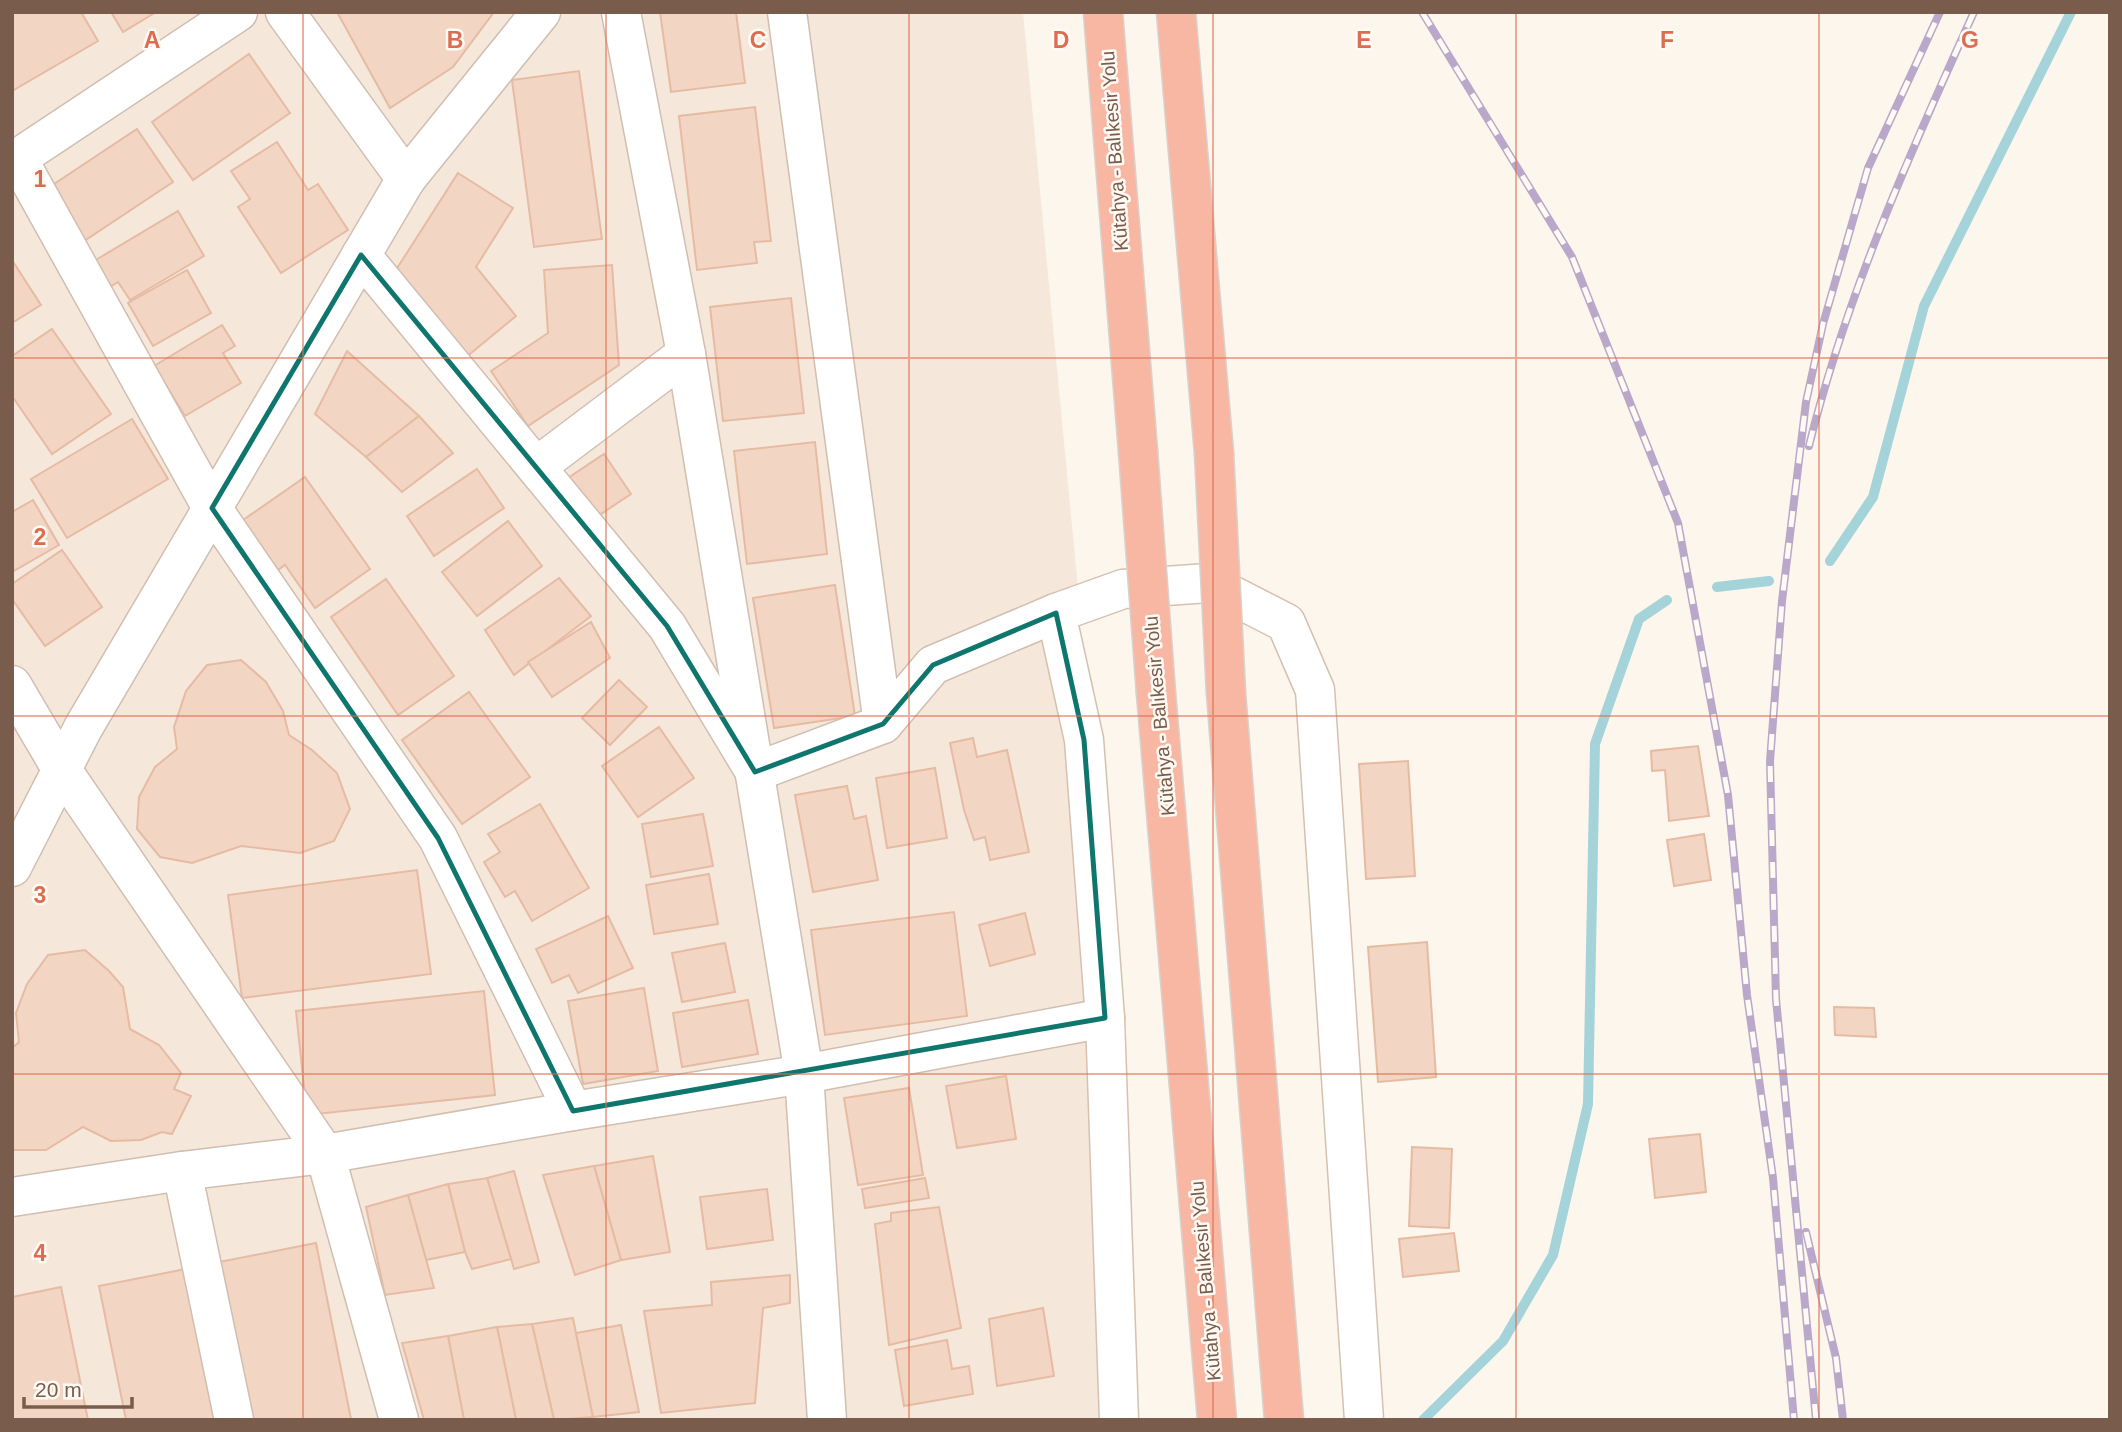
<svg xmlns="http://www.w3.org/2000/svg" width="2122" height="1432" viewBox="0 0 2122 1432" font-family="Helvetica,sans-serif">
  <rect width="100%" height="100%" fill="#fdf6ec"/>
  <path fill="#f5e8da" d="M12,12H1023L1077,578L1122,1420H12Z"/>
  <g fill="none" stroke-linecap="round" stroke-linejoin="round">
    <g stroke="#a5d3da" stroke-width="10">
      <path d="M1830,561L1873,497L1924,306L2071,12"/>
      <path d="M1717,587L1769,581"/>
      <path d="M1423,1420L1503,1341L1553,1255L1588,1104L1595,744L1639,619L1667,600"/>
    </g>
  </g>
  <g fill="#f3d5c3" stroke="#e6bba3" stroke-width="2">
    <path d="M81,12L98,41L12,91V13Z"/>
    <path d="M111,12H156L123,32Z"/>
    <path d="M337,12H494L453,67L390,108Z"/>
    <path d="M660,12H736L745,83L671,92Z"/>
    <path d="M249,54L290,113L193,180L152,122Z"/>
    <path d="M579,71L602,239L534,247L512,80Z"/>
    <path d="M755,107L771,241L754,242L757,263L697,270L679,116Z"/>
    <path d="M137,129L173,182L78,245L42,192Z"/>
    <path d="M277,142L308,190L318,184L348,230L281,273L238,207L250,199L231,171Z"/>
    <path d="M458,173L513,208L476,267L516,316L465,358L394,273Z"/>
    <path d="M178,211L204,256L130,300L118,282L105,290L89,264Z"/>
    <path d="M12,260L41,305L12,323Z"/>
    <path d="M612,265L619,365L528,426L491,371L548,333L544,270Z"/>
    <path d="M187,270L211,313L153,346L128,303Z"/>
    <path d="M791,298L804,413L723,421L710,307Z"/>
    <path d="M222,325L235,346L223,353L241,383L185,416L154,366Z"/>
    <path d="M52,329L111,414L52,454L12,396V356Z"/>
    <path d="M347,351L419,416L366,457L315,414Z"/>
    <path d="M419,416L453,453L402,492L366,457Z"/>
    <path d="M132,419L168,479L67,538L31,479Z"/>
    <path d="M815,442L827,554L747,564L734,451Z"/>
    <path d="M604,454L631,494L589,522L562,482Z"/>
    <path d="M477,469L504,508L434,556L407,516Z"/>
    <path d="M305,477L370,569L315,608L285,565L271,575L236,525Z"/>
    <path d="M33,500L59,545L12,572V512Z"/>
    <path d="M508,521L542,566L477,616L442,572Z"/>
    <path d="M62,550L102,607L45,646L12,599V584Z"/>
    <path d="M559,578L591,616L514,675L485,630Z"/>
    <path d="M386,579L454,676L398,715L331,617Z"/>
    <path d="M835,585L855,716L774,728L753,598Z"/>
    <path d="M591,622L610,658L552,697L528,662Z"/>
    <path d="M241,660L266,682L283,711L289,735L312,750L337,773L350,809L334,841L300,853L241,846L192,863L160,857L137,829L139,797L155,767L177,749L174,727L186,691L207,665Z"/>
    <path d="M619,680L647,707L610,745L582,718Z"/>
    <path d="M469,692L530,777L462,824L402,740Z"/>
    <path d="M659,727L694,778L638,817L602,766Z"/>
    <path d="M973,738L977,757L1007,750L1029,852L990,860L985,837L974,840L964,810L950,743Z"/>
    <path d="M1698,746L1709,816L1669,821L1665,770L1652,771L1651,751Z"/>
    <path d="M1408,761L1415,876L1366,879L1359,764Z"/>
    <path d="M935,768L947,838L887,848L876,778Z"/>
    <path d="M847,786L854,819L866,816L878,880L813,892L795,795Z"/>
    <path d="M540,804L589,888L532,921L515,891L505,897L484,862L500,852L488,834Z"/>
    <path d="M703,814L713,866L651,877L642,824Z"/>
    <path d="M1704,834L1711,880L1674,886L1667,840Z"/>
    <path d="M417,870L431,974L242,998L228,895Z"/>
    <path d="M709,874L718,924L654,934L646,885Z"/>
    <path d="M954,912L967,1016L825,1035L811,930Z"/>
    <path d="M1025,913L1035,954L990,966L979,925Z"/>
    <path d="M608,916L633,968L578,993L569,975L552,983L536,949Z"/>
    <path d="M1427,942L1436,1077L1378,1082L1368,947Z"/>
    <path d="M725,943L735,992L682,1002L672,953Z"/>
    <path d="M85,950L109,971L123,987L130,1029L159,1045L181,1073L174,1089L191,1096L172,1134L162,1132L141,1140L111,1141L83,1127L46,1150H12V1048L19,1042L16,1013L27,984L48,955Z"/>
    <path d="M644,988L658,1071L583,1084L568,1001Z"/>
    <path d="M484,991L495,1095L307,1115L296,1011Z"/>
    <path d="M748,1000L758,1054L682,1067L673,1013Z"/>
    <path d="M1834,1007L1874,1008L1876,1037L1835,1035Z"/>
    <path d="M1006,1076L1016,1139L957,1148L946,1086Z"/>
    <path d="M909,1088L923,1175L858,1185L844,1098Z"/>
    <path d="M1700,1134L1706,1192L1655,1198L1649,1139Z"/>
    <path d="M1412,1147L1452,1149L1449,1228L1409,1226Z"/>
    <path d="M653,1156L670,1252L621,1260L594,1166Z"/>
    <path d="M594,1166L621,1260L575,1275L543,1175Z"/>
    <path d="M514,1171L539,1262L514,1269L487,1178Z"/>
    <path d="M487,1178L511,1259L472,1269L465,1252L448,1184Z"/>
    <path d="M925,1178L929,1198L865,1208L862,1189Z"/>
    <path d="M448,1184L465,1252L426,1260L408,1195Z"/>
    <path d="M767,1189L773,1240L707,1249L700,1197Z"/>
    <path d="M408,1195L434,1288L385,1295L366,1207Z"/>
    <path d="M939,1207L961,1328L889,1345L875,1224L891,1221V1213Z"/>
    <path d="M1454,1233L1459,1271L1403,1277L1399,1239Z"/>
    <path d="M316,1243L351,1419L250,1420L219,1262Z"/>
    <path d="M196,1267L227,1420H126L99,1286Z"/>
    <path d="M790,1275V1303L763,1308L755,1403L661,1413L644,1311L712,1305L711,1282Z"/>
    <path d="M61,1287L88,1420H12V1297Z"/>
    <path d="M1043,1308L1054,1376L997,1386L989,1319Z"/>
    <path d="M573,1318L593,1417L554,1420L532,1324Z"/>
    <path d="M532,1324L554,1420H516L497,1327Z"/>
    <path d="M621,1325L639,1412L593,1417L576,1333Z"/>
    <path d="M497,1327L516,1420H464L448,1336Z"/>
    <path d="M448,1336L464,1420H424L402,1343Z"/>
    <path d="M947,1340L952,1369L969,1366L973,1394L904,1406L895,1350Z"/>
  </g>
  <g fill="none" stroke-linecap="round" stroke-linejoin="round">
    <g stroke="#d1beb0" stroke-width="41">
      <g id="street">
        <path d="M285,12L406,179"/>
        <path d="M621,12L686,354L804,1074L827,1420"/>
        <path d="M787,12L883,724"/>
        <path d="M18,159L212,508L438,838L573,1111"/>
        <path d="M12,162L238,12"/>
        <path d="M361,255L667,626L755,772L883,724L933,665L1056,613"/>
        <path d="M536,467L686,354"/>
        <path d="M12,685L62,770L325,1154L399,1420"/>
        <path d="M12,867L83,728L406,179L541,12"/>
        <path d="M182,1171L234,1420"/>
        <path d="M12,1197L182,1171L325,1154L573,1111L804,1074L1105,1018"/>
      </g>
    </g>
    <g stroke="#d6c0b0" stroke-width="41">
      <path id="secondary" d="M1119,1420L1105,1018L1084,740L1056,613L1123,589L1208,583L1286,623L1315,690L1364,1420"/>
    </g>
    <g stroke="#dad1cd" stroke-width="41">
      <g id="highway">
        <path d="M1103,12L1138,451"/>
        <path d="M1176,12L1214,453"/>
        <path d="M1156,693L1217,1420"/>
        <path d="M1226,693L1284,1420"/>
      </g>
    </g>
    <use href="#street" stroke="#fff" stroke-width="38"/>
    <use href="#secondary" stroke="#fff" stroke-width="38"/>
    <use href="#highway" stroke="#f7b7a3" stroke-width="38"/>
    <g stroke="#b9a8c9" stroke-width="8">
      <g id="rail">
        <path d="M1422,12L1572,257L1678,523L1728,795L1747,995L1773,1178L1794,1420"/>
        <path d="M1809,446C1846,296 1910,153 1974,12"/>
        <path d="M1806,1232L1836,1358L1843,1420"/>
        <path d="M1816,1420L1776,999L1770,761L1782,601L1806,402L1823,324L1868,168L1940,12"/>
      </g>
    </g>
    <use href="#rail" stroke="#fffaf3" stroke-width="5" stroke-dasharray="16" stroke-linecap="butt"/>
    <g stroke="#dad1cd" stroke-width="41" stroke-linecap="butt">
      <g id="highway-bridge">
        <path d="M1138,451L1156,693"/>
        <path d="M1214,453L1226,693"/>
      </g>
    </g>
    <use href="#highway-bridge" stroke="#f7b7a3" stroke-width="38"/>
  </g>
  <path fill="none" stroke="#0f766e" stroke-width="5" stroke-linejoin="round" d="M361,255L667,626L755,772L883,724L933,665L1056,613L1084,740L1105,1018L573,1111L438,838L212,508Z"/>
  <path fill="none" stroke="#dc6d51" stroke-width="2" stroke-opacity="0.55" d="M303,12V1420M606,12V1420M909,12V1420M1213,12V1420M1516,12V1420M1819,12V1420M12,358H2110M12,716H2110M12,1074H2110"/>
  <g text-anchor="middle" stroke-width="5" stroke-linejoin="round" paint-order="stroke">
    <g font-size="19" fill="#7a5c4d" stroke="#fffaf3">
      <text transform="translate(1114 151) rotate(-94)" y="7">Kütahya - Balıkesir Yolu</text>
      <text transform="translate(1159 716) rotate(-95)" y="7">Kütahya - Balıkesir Yolu</text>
      <text transform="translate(1205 1281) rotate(-95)" y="7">Kütahya - Balıkesir Yolu</text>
    </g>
  </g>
  <g font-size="23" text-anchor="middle" font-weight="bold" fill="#dc6d51" stroke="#fffaf3" stroke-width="5" stroke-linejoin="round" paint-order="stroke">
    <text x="152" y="48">A</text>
    <text x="455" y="48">B</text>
    <text x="758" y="48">C</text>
    <text x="1061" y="48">D</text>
    <text x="1364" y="48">E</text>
    <text x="1667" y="48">F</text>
    <text x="1970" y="48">G</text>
    <text x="40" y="187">1</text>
    <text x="40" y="545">2</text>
    <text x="40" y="903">3</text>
    <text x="40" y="1261">4</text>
  </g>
  <rect width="2122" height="1432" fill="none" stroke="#7a5c4d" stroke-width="28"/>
  <path d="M24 1397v10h108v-10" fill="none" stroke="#7a5c4d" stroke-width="3.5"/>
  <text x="35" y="1397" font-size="21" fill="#7a5c4d" stroke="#fffaf3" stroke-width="5" paint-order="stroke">20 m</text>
</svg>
